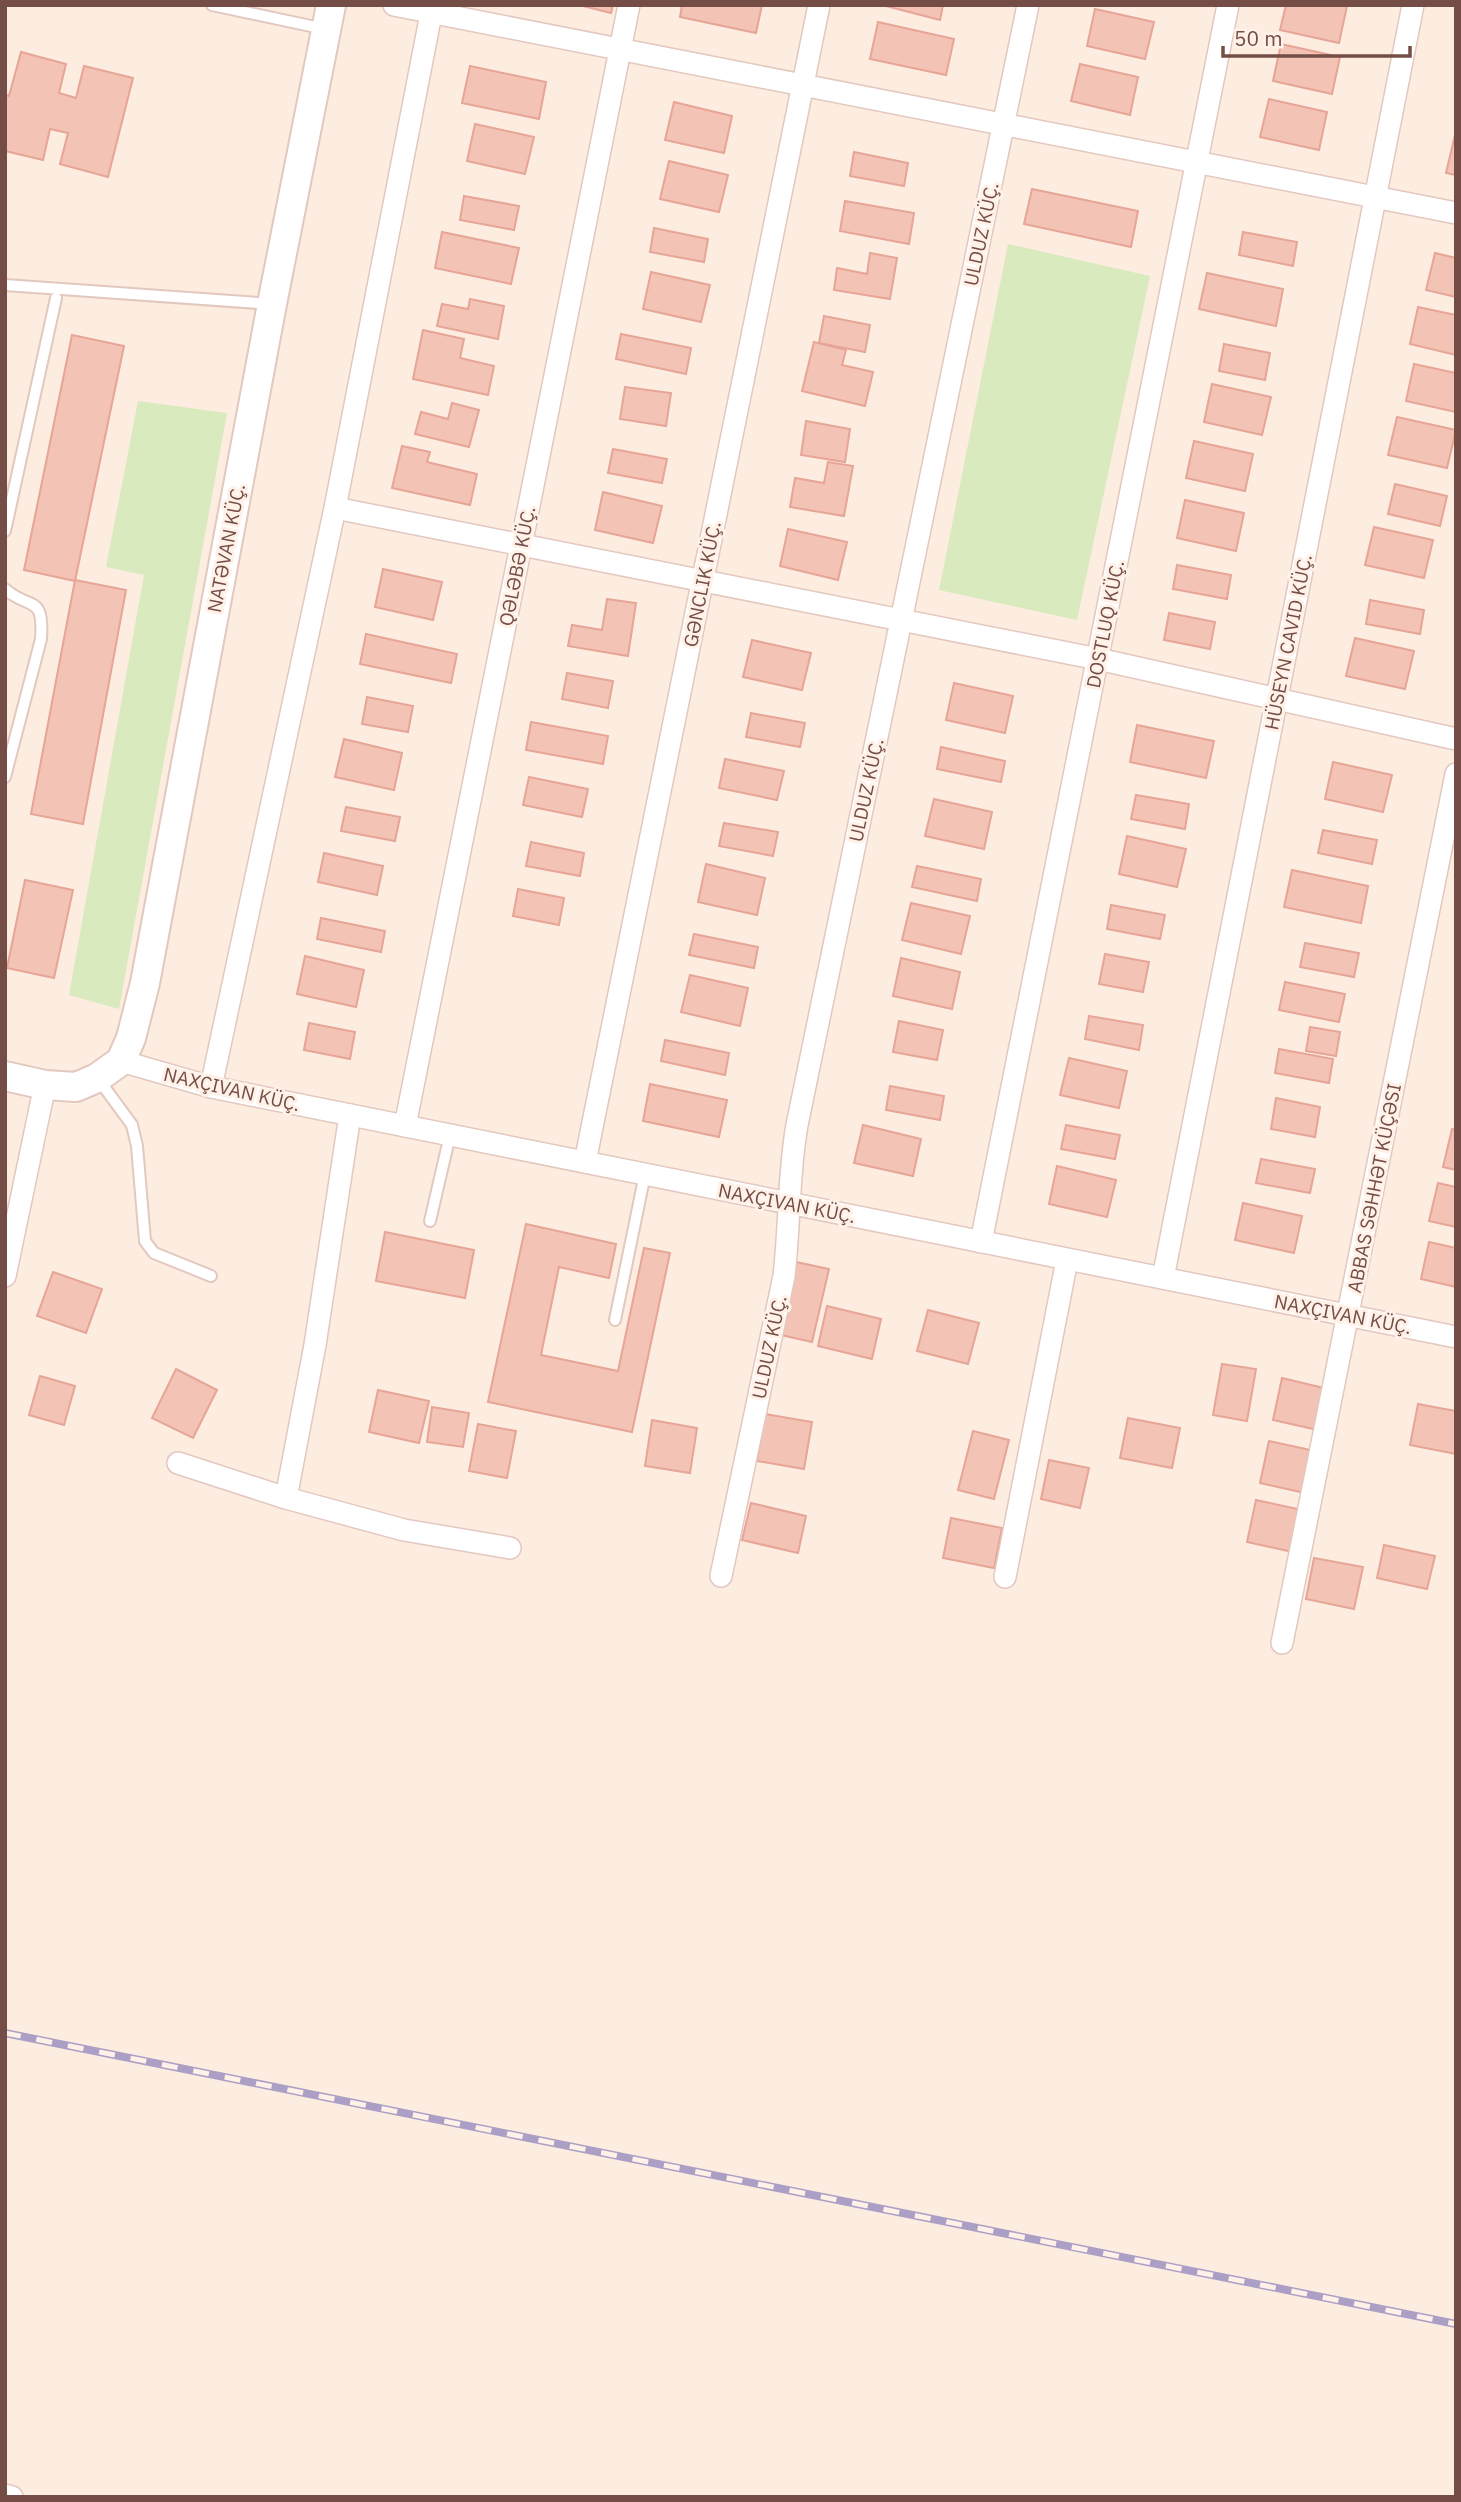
<svg xmlns="http://www.w3.org/2000/svg" width="1461" height="2502" viewBox="0 0 1461 2502" font-family="'IBM Plex Sans',sans-serif">
  <rect width="100%" height="100%" fill="#fdece0"/>
  <g fill="#d9eabe">
    <path d="M1008,244L1150,276L1077,620L939,590Z"/>
    <path d="M138,401L227,413L119,1009L69,995L144,575L106,567Z"/>
  </g>
  <g fill="#f3c3b6" stroke="#e6a596" stroke-width="2">
    <path d="M579,5H613L611,13Z"/>
    <path d="M682,5H762L756,33L680,17Z"/>
    <path d="M882,5H943L940,20Z"/>
    <path d="M1286,5L1347,6L1339,43L1280,30Z"/>
    <path d="M1095,9L1154,22L1145,59L1087,46Z"/>
    <path d="M878,22L954,39L946,75L870,59Z"/>
    <path d="M1281,44L1340,57L1332,94L1273,81Z"/>
    <path d="M21,52L66,64L59,93L76,98L84,66L133,78L108,177L60,164L68,133L50,129L43,160L5,151V95L9,96Z"/>
    <path d="M1080,64L1138,77L1130,115L1071,101Z"/>
    <path d="M470,66L546,82L539,119L462,103Z"/>
    <path d="M1269,99L1327,112L1319,150L1260,137Z"/>
    <path d="M674,102L732,116L724,153L665,140Z"/>
    <path d="M475,124L534,137L525,174L467,161Z"/>
    <path d="M1455,135L1456,136V175L1446,173Z"/>
    <path d="M854,152L908,163L904,186L850,176Z"/>
    <path d="M669,161L728,175L719,212L660,199Z"/>
    <path d="M1032,189L1138,211L1131,247L1024,224Z"/>
    <path d="M464,196L519,206L514,230L460,220Z"/>
    <path d="M845,201L914,213L909,244L840,231Z"/>
    <path d="M654,228L708,239L704,262L650,252Z"/>
    <path d="M442,232L519,248L511,284L435,268Z"/>
    <path d="M1243,232L1297,242L1293,266L1239,255Z"/>
    <path d="M870,253L897,258L890,299L834,290L837,268L867,274Z"/>
    <path d="M1435,253L1456,258V297L1426,290Z"/>
    <path d="M651,272L710,285L701,322L643,309Z"/>
    <path d="M1207,273L1283,289L1276,326L1199,309Z"/>
    <path d="M470,299L504,306L498,339L437,326L442,304L468,309Z"/>
    <path d="M1418,307L1456,315V355L1410,344Z"/>
    <path d="M824,316L870,325L865,352L819,343Z"/>
    <path d="M423,330L464,339L460,358L494,366L488,395L413,379Z"/>
    <path d="M621,334L691,348L686,374L616,359Z"/>
    <path d="M72,335L124,346L75,581L24,570Z"/>
    <path d="M814,342L846,350L842,365L873,372L865,406L802,391Z"/>
    <path d="M1224,344L1270,353L1265,380L1219,371Z"/>
    <path d="M1414,364L1456,373V412L1406,401Z"/>
    <path d="M1212,384L1271,397L1262,435L1204,422Z"/>
    <path d="M625,387L671,393L666,426L620,419Z"/>
    <path d="M452,403L479,410L469,447L415,434L421,412L448,419Z"/>
    <path d="M1397,417L1456,430L1447,468L1388,455Z"/>
    <path d="M806,421L850,429L845,462L801,455Z"/>
    <path d="M1194,441L1253,454L1245,491L1186,478Z"/>
    <path d="M402,446L430,452L427,462L477,474L470,505L392,488Z"/>
    <path d="M613,449L667,459L662,483L608,473Z"/>
    <path d="M828,462L853,466L844,516L790,507L795,478L824,483Z"/>
    <path d="M1395,484L1447,496L1440,526L1388,514Z"/>
    <path d="M603,492L662,506L653,543L595,530Z"/>
    <path d="M1185,500L1244,513L1236,551L1177,538Z"/>
    <path d="M1374,527L1433,540L1424,578L1365,565Z"/>
    <path d="M788,529L847,542L838,580L780,566Z"/>
    <path d="M1177,565L1231,575L1227,599L1173,589Z"/>
    <path d="M383,569L442,582L433,620L375,607Z"/>
    <path d="M75,580L126,590L83,824L31,814Z"/>
    <path d="M607,599L636,603L628,656L568,646L572,625L602,630Z"/>
    <path d="M1370,600L1424,610L1420,634L1366,624Z"/>
    <path d="M1169,613L1215,622L1210,649L1164,640Z"/>
    <path d="M366,634L457,654L451,683L360,664Z"/>
    <path d="M1355,638L1414,651L1405,689L1346,676Z"/>
    <path d="M752,640L811,653L802,690L743,677Z"/>
    <path d="M567,673L613,681L608,708L562,699Z"/>
    <path d="M954,683L1013,696L1005,733L946,720Z"/>
    <path d="M367,697L413,706L408,732L362,724Z"/>
    <path d="M751,713L805,723L800,747L746,737Z"/>
    <path d="M531,722L608,736L603,764L526,750Z"/>
    <path d="M1137,725L1214,741L1206,778L1130,762Z"/>
    <path d="M344,739L402,753L394,790L335,777Z"/>
    <path d="M941,747L1005,761L1001,782L937,769Z"/>
    <path d="M725,759L784,771L777,800L719,788Z"/>
    <path d="M1333,762L1392,775L1383,812L1325,799Z"/>
    <path d="M529,777L588,789L582,817L523,805Z"/>
    <path d="M1136,795L1189,804L1185,829L1131,819Z"/>
    <path d="M934,799L992,812L984,849L925,836Z"/>
    <path d="M346,807L400,817L395,841L341,831Z"/>
    <path d="M724,823L778,832L773,856L719,846Z"/>
    <path d="M1323,830L1377,840L1372,864L1318,853Z"/>
    <path d="M1127,836L1186,849L1177,887L1119,874Z"/>
    <path d="M531,842L584,853L580,876L526,866Z"/>
    <path d="M324,853L383,866L377,895L318,882Z"/>
    <path d="M706,864L765,878L757,915L698,902Z"/>
    <path d="M917,866L981,879L977,901L912,887Z"/>
    <path d="M1292,870L1368,886L1361,923L1284,907Z"/>
    <path d="M25,880L73,890L54,978L7,968Z"/>
    <path d="M518,889L564,898L559,925L513,916Z"/>
    <path d="M911,903L970,916L961,954L902,940Z"/>
    <path d="M1111,905L1165,915L1160,939L1107,929Z"/>
    <path d="M321,918L385,931L381,952L317,939Z"/>
    <path d="M694,934L758,947L754,968L689,955Z"/>
    <path d="M1305,943L1359,953L1354,977L1300,967Z"/>
    <path d="M1105,954L1149,962L1143,992L1099,984Z"/>
    <path d="M305,956L364,970L356,1007L297,994Z"/>
    <path d="M901,958L960,972L952,1009L893,996Z"/>
    <path d="M690,975L748,988L740,1026L681,1012Z"/>
    <path d="M1285,982L1345,994L1339,1022L1279,1010Z"/>
    <path d="M1089,1016L1143,1025L1139,1050L1085,1039Z"/>
    <path d="M899,1021L943,1030L937,1060L893,1052Z"/>
    <path d="M309,1023L355,1032L350,1059L304,1050Z"/>
    <path d="M1310,1027L1340,1032L1336,1056L1306,1051Z"/>
    <path d="M665,1040L729,1053L725,1075L661,1061Z"/>
    <path d="M1279,1049L1333,1059L1329,1083L1275,1073Z"/>
    <path d="M1069,1058L1127,1071L1119,1108L1060,1095Z"/>
    <path d="M650,1084L727,1100L719,1137L643,1121Z"/>
    <path d="M890,1086L944,1096L940,1120L886,1110Z"/>
    <path d="M1276,1098L1320,1107L1315,1137L1271,1129Z"/>
    <path d="M863,1125L921,1139L913,1176L854,1163Z"/>
    <path d="M1066,1125L1120,1135L1115,1159L1061,1149Z"/>
    <path d="M1452,1129L1456,1130V1170L1443,1167Z"/>
    <path d="M1261,1159L1315,1169L1310,1193L1256,1183Z"/>
    <path d="M1057,1166L1116,1180L1107,1217L1049,1204Z"/>
    <path d="M1438,1183L1456,1187V1227L1429,1221Z"/>
    <path d="M1243,1203L1302,1216L1294,1253L1235,1240Z"/>
    <path d="M526,1224L616,1244L609,1278L559,1267L541,1355L618,1371L644,1248L670,1253L632,1432L488,1402Z"/>
    <path d="M385,1232L474,1250L465,1298L376,1281Z"/>
    <path d="M1429,1242L1456,1248V1287L1421,1279Z"/>
    <path d="M796,1262L829,1269L812,1342L781,1335Z"/>
    <path d="M53,1272L102,1289L86,1333L37,1316Z"/>
    <path d="M827,1306L881,1319L872,1359L818,1346Z"/>
    <path d="M928,1310L979,1323L968,1364L917,1351Z"/>
    <path d="M1222,1364L1256,1369L1247,1421L1213,1415Z"/>
    <path d="M176,1369L217,1390L193,1438L152,1418Z"/>
    <path d="M40,1376L75,1386L64,1425L29,1415Z"/>
    <path d="M1282,1378L1328,1389L1318,1430L1273,1420Z"/>
    <path d="M378,1390L429,1401L419,1443L369,1432Z"/>
    <path d="M1418,1404L1456,1411V1454L1410,1445Z"/>
    <path d="M432,1407L469,1413L463,1447L427,1442Z"/>
    <path d="M765,1414L812,1422L804,1469L757,1461Z"/>
    <path d="M1128,1418L1180,1428L1172,1468L1120,1458Z"/>
    <path d="M652,1420L697,1428L690,1473L645,1466Z"/>
    <path d="M478,1424L516,1431L507,1478L469,1471Z"/>
    <path d="M973,1431L1009,1440L994,1499L958,1490Z"/>
    <path d="M1269,1441L1315,1451L1305,1493L1260,1483Z"/>
    <path d="M1049,1460L1089,1468L1080,1508L1041,1499Z"/>
    <path d="M1256,1500L1302,1510L1293,1552L1247,1542Z"/>
    <path d="M751,1503L806,1516L798,1553L742,1540Z"/>
    <path d="M951,1518L1002,1528L994,1568L943,1558Z"/>
    <path d="M1384,1545L1435,1556L1427,1589L1377,1578Z"/>
    <path d="M1314,1558L1363,1567L1354,1609L1306,1599Z"/>
  </g>
  <g fill="none" stroke-linecap="round" stroke-linejoin="round">
    <g stroke="#e3c8bf" stroke-width="14">
      <g id="service">
        <path d="M212,5L325,29"/>
        <path d="M5,285L272,304"/>
        <path d="M5,531L56,298"/>
        <path d="M5,589C30,611 44,593 41,639L5,777"/>
        <path d="M99,1080L132,1125L137,1146L145,1241L154,1253L211,1276"/>
        <path d="M430,1221L450,1135"/>
        <path d="M615,1320L645,1174"/>
      </g>
    </g>
    <g stroke="#e3c8bf" stroke-width="24">
      <g id="minor">
        <path d="M394,5L1456,213"/>
        <path d="M335,508L1098,659L1456,739"/>
        <path d="M121,1061L211,1087L1456,1337"/>
        <path d="M211,1087L335,508L431,14"/>
        <path d="M405,1126L629,5"/>
        <path d="M585,1162L819,5"/>
        <path d="M981,1242L1228,5"/>
        <path d="M5,1276L45,1085"/>
        <path d="M1163,1278L1413,5"/>
        <path d="M178,1463L286,1498L404,1530L510,1548"/>
        <path d="M286,1498L315,1345L350,1115"/>
        <path d="M721,1576L784,1276C790,1225 788,1175 797,1125L1028,5"/>
        <path d="M1005,1577L1067,1260"/>
        <path d="M1282,1643L1456,774"/>
        <path d="M5,2495L12,2497"/>
      </g>
    </g>
    <g stroke="#e3c8bf" stroke-width="32">
      <path id="tertiary" d="M5,1076L45,1085L76,1087L97,1078L121,1061L131,1038L145,983L272,304L331,5"/>
    </g>
    <use href="#service" stroke="#fff" stroke-width="10"/>
    <use href="#minor" stroke="#fff" stroke-width="21"/>
    <use href="#tertiary" stroke="#fff" stroke-width="28"/>
    <g stroke="#ac9fc6" stroke-width="8">
      <path id="rail" d="M5,2033L1456,2324"/>
    </g>
    <use href="#rail" stroke="#fff1e7" stroke-width="5" stroke-dasharray="16" stroke-linecap="butt"/>
  </g>
  <g text-anchor="middle" stroke-width="6" stroke-linejoin="round" paint-order="stroke">
    <g font-size="19" fill="#744e46" stroke="#fff1e7">
      <text transform="translate(981 234) rotate(-78)" y="7">ULDUZ KÜÇ.</text>
      <text transform="translate(226 548) rotate(-79)" y="7">NATƏVAN KÜÇ.</text>
      <text transform="translate(517 566) rotate(-79)" y="7">QƏLƏBƏ KÜÇ.</text>
      <text transform="translate(702 584) rotate(-79)" y="7">GƏNCLIK KÜÇ.</text>
      <text transform="translate(1105 624) rotate(-79)" y="7">DOSTLUQ KÜÇ.</text>
      <text transform="translate(1288 642) rotate(-79)" y="7">HÜSEYN CAVID KÜÇ.</text>
      <text transform="translate(866 790) rotate(-78)" y="7">ULDUZ KÜÇ.</text>
      <text transform="translate(232 1089) rotate(13)" y="7">NAXÇIVAN KÜÇ.</text>
      <text transform="translate(1374 1188) rotate(-79)" y="7">ABBAS SƏHHƏT KÜÇƏSI</text>
      <text transform="translate(787 1203) rotate(11)" y="7">NAXÇIVAN KÜÇ.</text>
      <text transform="translate(1343 1314) rotate(11)" y="7">NAXÇIVAN KÜÇ.</text>
      <text transform="translate(769 1347) rotate(-78)" y="7">ULDUZ KÜÇ.</text>
    </g>
  </g>
  <rect width="1461" height="2502" fill="none" stroke="#744e46" stroke-width="14"/>
  <path d="M1223 46v10h187v-10" fill="none" stroke="#744e46" stroke-width="3.5"/>
  <text x="1234" y="46" font-size="21" fill="#744e46" stroke="#fff1e7" stroke-width="5" paint-order="stroke">50 m</text>
</svg>
